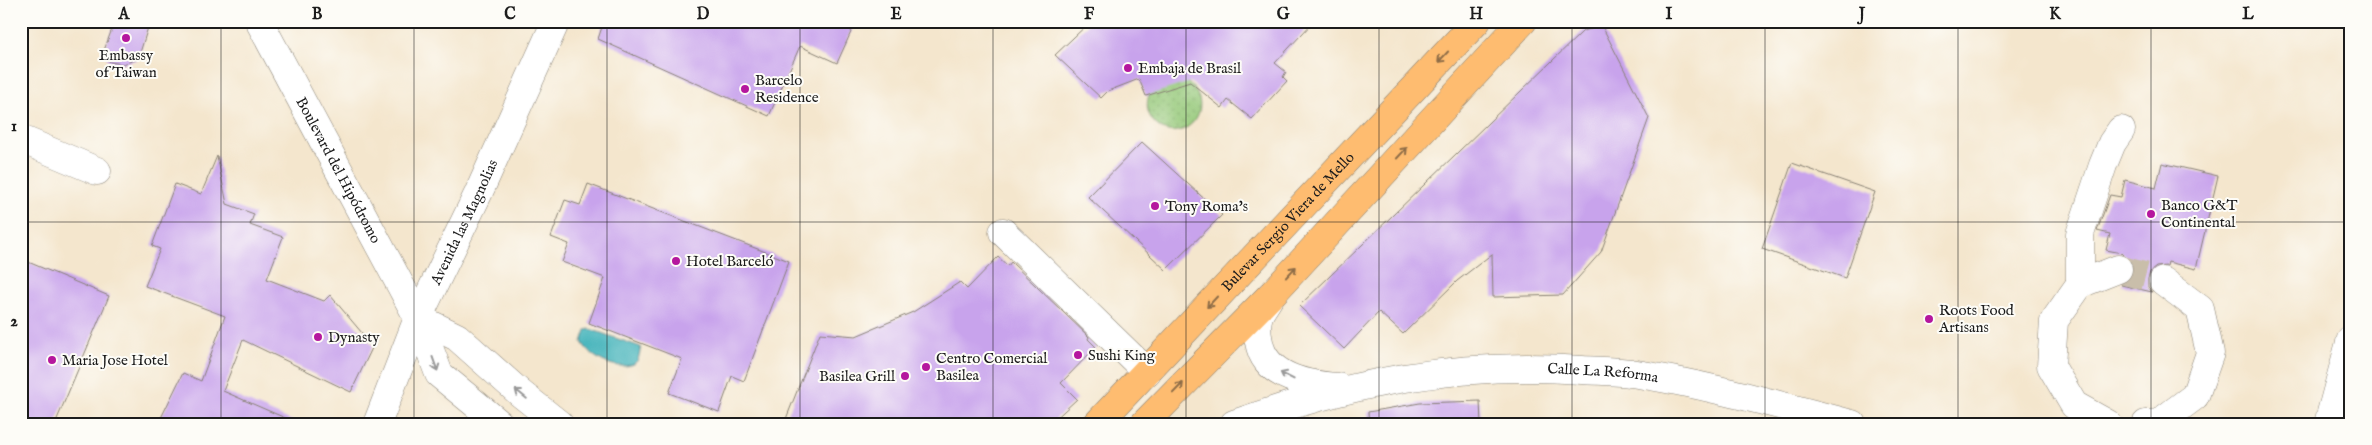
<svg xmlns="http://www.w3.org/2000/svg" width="2372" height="445" viewBox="0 0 2372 445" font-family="'IM FELL English',serif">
  <defs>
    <pattern id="garden-dots" width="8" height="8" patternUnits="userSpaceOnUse" patternTransform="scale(1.25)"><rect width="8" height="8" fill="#96c97a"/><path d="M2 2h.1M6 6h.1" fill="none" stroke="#81ac69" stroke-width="1.8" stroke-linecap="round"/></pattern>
  </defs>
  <rect width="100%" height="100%" fill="#fdfcf7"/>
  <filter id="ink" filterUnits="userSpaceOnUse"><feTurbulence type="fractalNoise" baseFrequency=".02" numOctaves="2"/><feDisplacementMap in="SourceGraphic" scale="10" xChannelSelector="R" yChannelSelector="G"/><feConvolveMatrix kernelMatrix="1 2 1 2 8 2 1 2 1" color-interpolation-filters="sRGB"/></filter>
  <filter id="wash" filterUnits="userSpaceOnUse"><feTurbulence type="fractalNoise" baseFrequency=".0096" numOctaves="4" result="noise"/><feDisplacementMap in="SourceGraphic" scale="20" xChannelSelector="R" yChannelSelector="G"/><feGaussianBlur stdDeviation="1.12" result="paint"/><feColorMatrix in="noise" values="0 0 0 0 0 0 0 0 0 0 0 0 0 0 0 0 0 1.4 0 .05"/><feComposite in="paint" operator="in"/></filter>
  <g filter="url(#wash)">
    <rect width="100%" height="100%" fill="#f4e6cd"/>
    <path fill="url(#garden-dots)" stroke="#59724b" d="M1187,82C1222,110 1177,151 1153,121C1146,112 1146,102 1150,92Z"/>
    <path fill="#44b4bb" stroke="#30686c" d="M590,329L641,347L638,360L634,364C616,371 591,359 582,342L586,330Z"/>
    <g id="blocks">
      <g fill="#c8a3ec">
        <path d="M115,21H150L138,59L123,64L110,62L103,53Z"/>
        <path d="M604,21H856L837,63L800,46L769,116L598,39Z"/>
        <path d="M1091,21H1314L1275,63L1286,72L1283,77L1287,81L1252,119L1228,100L1222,108L1190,82L1146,96L1139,79L1108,91L1101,98L1055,55Z"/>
        <path d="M1602,26L1649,118L1601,252L1563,295L1493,297L1492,254L1457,281L1403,334L1379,312L1344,349L1299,306L1583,31Z"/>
        <path d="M1142,142L1222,215L1166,270L1088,197Z"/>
        <path d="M217,156L227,204L254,214L250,225L283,237L267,279L324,301L330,295L373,346L351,392L243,340L223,391L299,424H158L183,373L201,381L225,316L145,286L160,249L152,246L175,184L201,194Z"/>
        <path d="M1792,163L1875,192L1845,278L1762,249Z"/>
        <path d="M2162,163L2218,176L2196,269L2168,262L2167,266L2156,267L2150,272L2148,279V287L2152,292L2121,285L2130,278L2133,271L2132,263L2122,253L2106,250L2110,234L2097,231L2110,195L2121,197L2125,180L2156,188Z"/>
        <path d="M588,184L789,261L744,381L732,376L719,412L669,393L682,359L589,323L605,278L562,262L569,244L551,237L565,200L580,205Z"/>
        <path d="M998,257L1008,266L1011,262L1089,337L1088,339L1096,347L1061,383L1077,399L1050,424H784L820,333L856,336L913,312L960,282L967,289Z"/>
        <path d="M21,259L109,296L55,424H21Z"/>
        <path d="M1480,401L1481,424H1369L1368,412L1420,403Z"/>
      </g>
    </g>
  </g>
  <g filter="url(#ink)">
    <use href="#blocks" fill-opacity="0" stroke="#888174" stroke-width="1"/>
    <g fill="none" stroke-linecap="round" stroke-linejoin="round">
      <path stroke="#c9beaa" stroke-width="28" stroke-dasharray="28 14" stroke-linecap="butt" d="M2118,269L2163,281"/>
      <g stroke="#888174" stroke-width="29">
        <g id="minor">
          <path id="s1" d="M259,21L418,318L439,374L500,424"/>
          <path d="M21,139L97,171"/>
          <path d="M1003,232L1147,372"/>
          <path d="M2080,284V234L2103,165L2112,143L2121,130"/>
          <path d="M1271,295C1268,301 1262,308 1259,315C1256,324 1257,333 1259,342C1265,377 1308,385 1338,387"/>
          <path d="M418,318L457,337L520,393L559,424"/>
          <path id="s2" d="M377,424L418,318L478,194L556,21"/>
          <path id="s3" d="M1234,424C1351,382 1458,361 1582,370C1598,371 1615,371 1631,373C1705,384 1779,405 1852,424"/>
          <path d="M2108,424L2074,405L2051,366L2054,321L2080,284L2118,269"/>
          <path d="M2146,424L2159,423L2195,396L2210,353L2200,309L2163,281"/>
          <path d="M2328,424L2351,339"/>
        </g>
      </g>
      <g stroke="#888174" stroke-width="29">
        <g id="major">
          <path id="s4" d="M1097,424L1477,21"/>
          <path d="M1144,424L1273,293L1523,21"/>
        </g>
      </g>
      <use href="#minor" stroke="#fff" stroke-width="28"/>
      <use href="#major" stroke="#febc70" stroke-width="28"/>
    </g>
    <defs><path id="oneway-shaft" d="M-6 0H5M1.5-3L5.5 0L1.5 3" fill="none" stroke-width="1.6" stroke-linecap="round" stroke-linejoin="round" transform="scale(1.25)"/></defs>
    <g stroke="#8d6c46">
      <use href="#oneway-shaft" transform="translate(1443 57) rotate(133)"/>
      <use href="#oneway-shaft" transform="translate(1402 153) rotate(-47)"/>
      <use href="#oneway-shaft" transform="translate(1291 272) rotate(-47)"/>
      <use href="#oneway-shaft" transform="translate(1212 302) rotate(133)"/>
      <use href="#oneway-shaft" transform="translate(1178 388) rotate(-46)"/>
    </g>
    <g stroke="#999">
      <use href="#oneway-shaft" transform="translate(435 364) rotate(70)"/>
      <use href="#oneway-shaft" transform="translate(1287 376) rotate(-153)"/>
      <use href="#oneway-shaft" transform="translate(521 394) rotate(-141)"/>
    </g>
  </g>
  <path fill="none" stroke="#1c1c1c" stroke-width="1" stroke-opacity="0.55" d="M221,21V424M414,21V424M607,21V424M800,21V424M993,21V424M1186,21V424M1379,21V424M1572,21V424M1765,21V424M1958,21V424M2151,21V424M21,222H2351"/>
  <g fill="#b5179e" stroke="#fdfcf7" stroke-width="2">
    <circle cx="126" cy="38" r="5"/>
    <circle cx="1128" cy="68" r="5"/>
    <circle cx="745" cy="89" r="5"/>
    <circle cx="1155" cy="206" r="5"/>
    <circle cx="2151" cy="214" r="5"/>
    <circle cx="676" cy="261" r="5"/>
    <circle cx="1929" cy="319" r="5"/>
    <circle cx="318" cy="337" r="5"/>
    <circle cx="1078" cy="355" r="5"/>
    <circle cx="52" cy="360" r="5"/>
    <circle cx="926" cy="367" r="5"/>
    <circle cx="905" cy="376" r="5"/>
  </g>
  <g text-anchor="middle" stroke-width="4" stroke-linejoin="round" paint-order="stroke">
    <g font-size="15" fill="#1c1c1c" stroke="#fdfcf7" text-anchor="start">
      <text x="126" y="60" text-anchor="middle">Embassy<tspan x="126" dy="17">of Taiwan</tspan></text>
      <text x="1138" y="73">Embaja de Brasil</text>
      <text x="755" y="85">Barcelo<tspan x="755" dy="17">Residence</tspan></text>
      <text x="2161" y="210">Banco G&amp;T<tspan x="2161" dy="17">Continental</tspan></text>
      <text x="1165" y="211">Tony Roma's</text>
      <text x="686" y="266">Hotel Barceló</text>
      <text x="1939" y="315">Roots Food<tspan x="1939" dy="17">Artisans</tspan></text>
      <text x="328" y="342">Dynasty</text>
      <text x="1088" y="360">Sushi King</text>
      <text x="936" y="363">Centro Comercial<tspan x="936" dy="17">Basilea</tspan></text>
      <text x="62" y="365">Maria Jose Hotel</text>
      <text x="895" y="381" text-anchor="end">Basilea Grill</text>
    </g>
    <g font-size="15" fill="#1c1c1c" stroke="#fdfcf7">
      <text dy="5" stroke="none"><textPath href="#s1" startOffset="169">Boulevard del Hipódromo</textPath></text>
      <text dy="5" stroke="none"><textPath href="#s2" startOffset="220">Avenida las Magnolias</textPath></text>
      <text dy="5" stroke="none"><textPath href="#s4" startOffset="278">Bulevar Sergio Viera de Mello</textPath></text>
      <text dy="5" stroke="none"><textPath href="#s3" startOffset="376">Calle La Reforma</textPath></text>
    </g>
  </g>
  <rect width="2372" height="445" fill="none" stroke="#fdfcf7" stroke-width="55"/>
  <rect x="28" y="28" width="2316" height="390" fill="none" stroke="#1c1c1c" stroke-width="2"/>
  <g font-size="16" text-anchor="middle" font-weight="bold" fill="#1c1c1c">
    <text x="124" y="19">A</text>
    <text x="317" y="19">B</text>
    <text x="510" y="19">C</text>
    <text x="703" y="19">D</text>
    <text x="896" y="19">E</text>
    <text x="1089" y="19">F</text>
    <text x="1283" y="19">G</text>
    <text x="1476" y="19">H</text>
    <text x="1669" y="19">I</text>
    <text x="1862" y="19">J</text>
    <text x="2055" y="19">K</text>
    <text x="2248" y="19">L</text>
    <text x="14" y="131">1</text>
    <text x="14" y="326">2</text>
  </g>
</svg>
